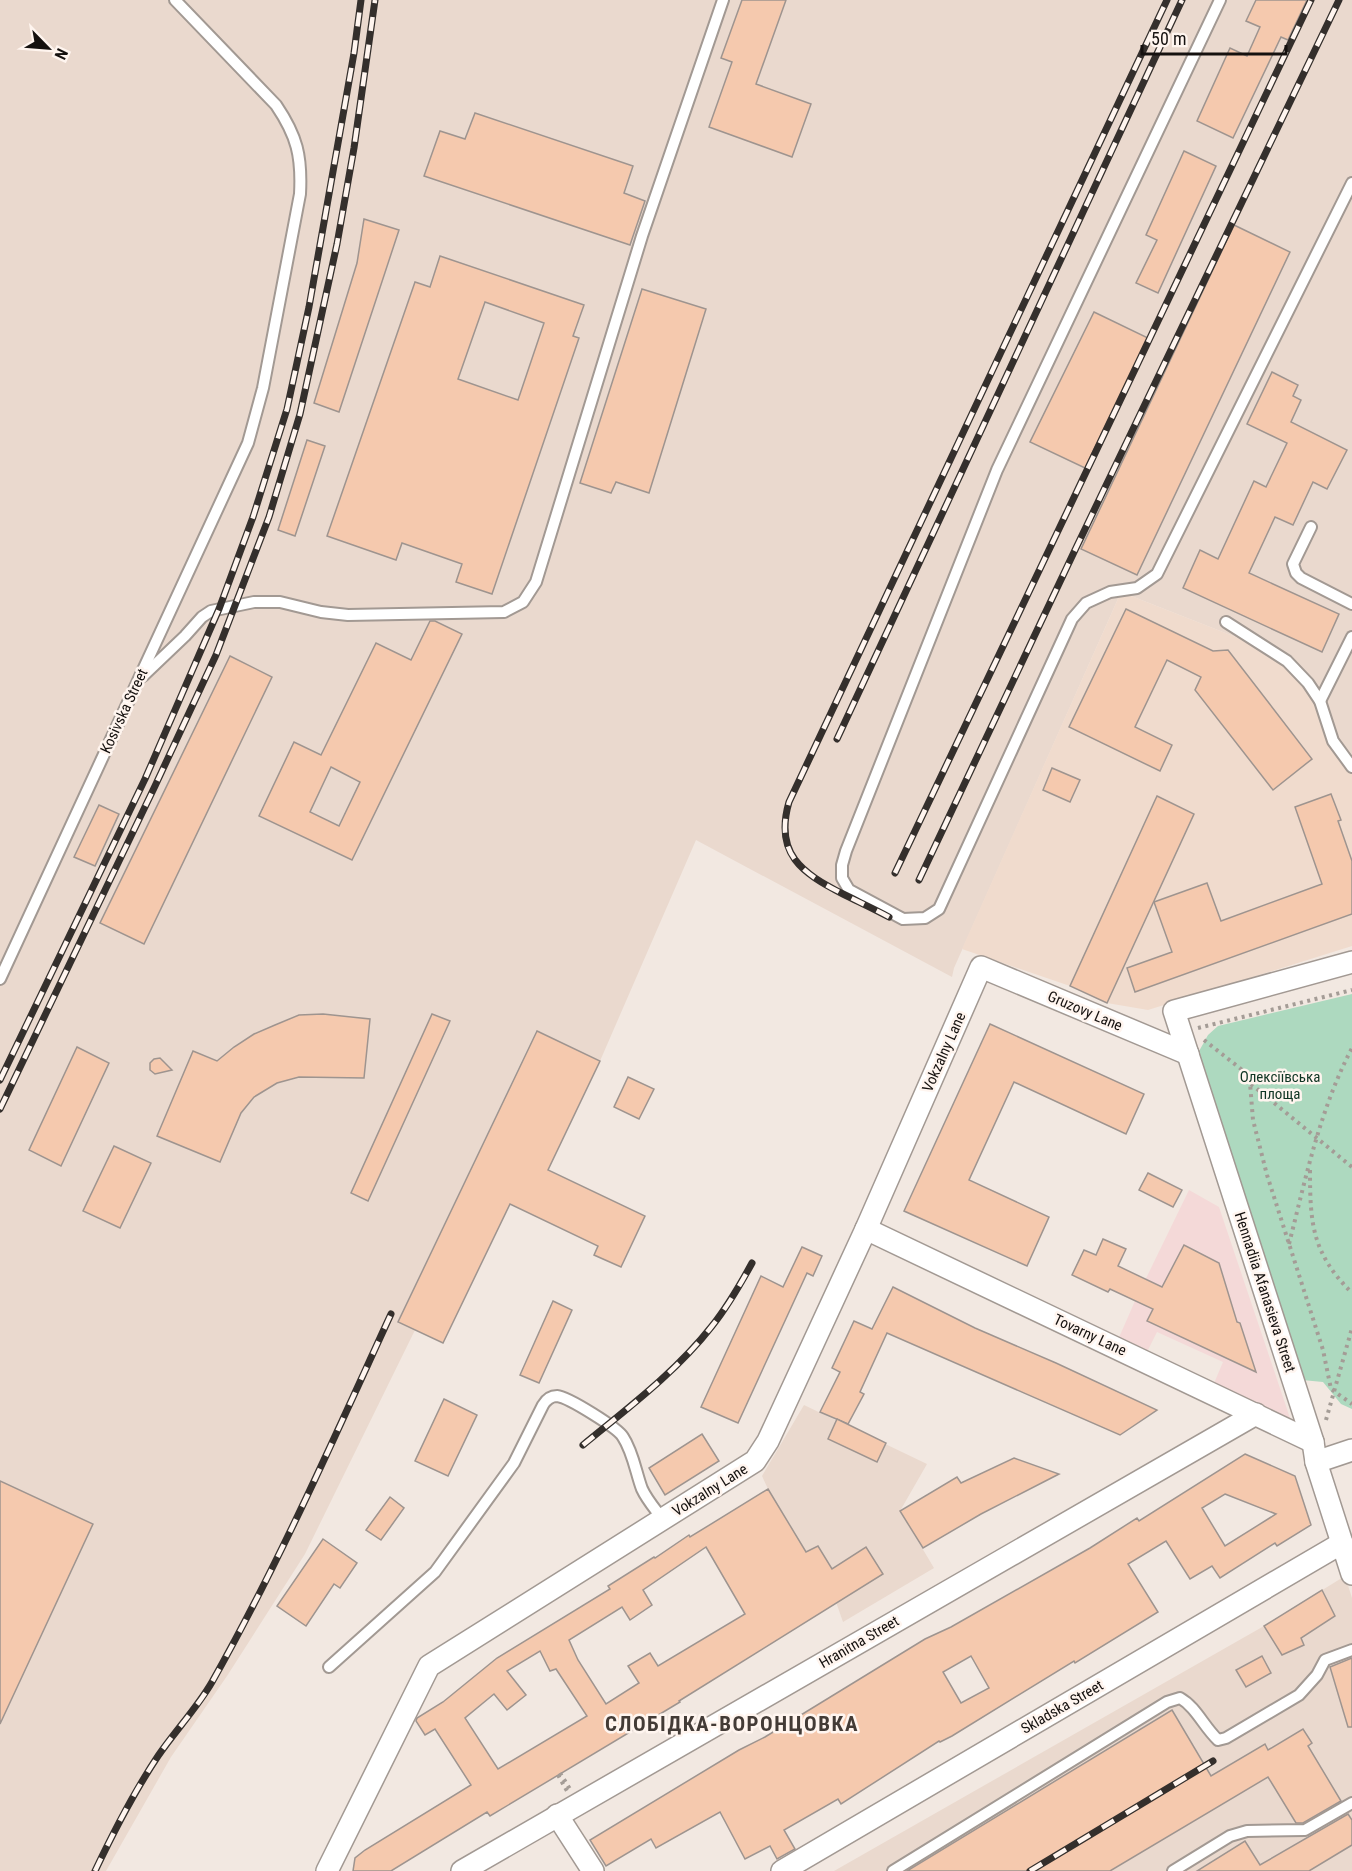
<svg xmlns="http://www.w3.org/2000/svg" width="1352" height="1871" viewBox="0 0 1352 1871" font-family="'Roboto Condensed',sans-serif">
  <rect width="100%" height="100%" fill="#f2e8e1"/>
  <path fill="#f4d9d8" d="M1189,1190L1219,1207L1293,1427L1212,1388L1223,1362L1157,1332L1145,1356L1117,1342L1135,1301Z"/>
  <g fill="#ead9ce">
    <path d="M0,0H1352V758L1292,659L1121,592L954,968L952,977L696,840L600,1061L536,1031L398,1321L415,1330L305,1554L227,1676L171,1757L106,1871H0Z"/>
    <path d="M804,1405L927,1464L900,1511L934,1568L843,1622L836,1602L768,1489L762,1476Z"/>
    <path d="M1345,1576L1352,1598V1871H834L1264,1626Z"/>
  </g>
  <path fill="#f0dbcd" d="M1121,592L1292,659L1352,758V946L1148,1010L1107,1003L1070,986L962,949Z"/>
  <path fill="#add9bf" d="M1352,994V1409L1341,1404L1323,1382L1302,1380L1198,1053L1208,1035L1218,1026Z"/>
  <g fill="#f5c9ae" stroke="#9e948f" stroke-width="1.5" fill-rule="evenodd">
    <path d="M742,0H786L756,84L811,104L792,157L709,127L732,62L721,58Z"/>
    <path d="M1256,0H1307L1288,40L1281,37L1233,138L1197,121L1230,48L1247,56L1260,27L1246,21Z"/>
    <path d="M475,113L633,166L624,193L645,201L630,245L424,176L440,131L465,139Z"/>
    <path d="M1184,151L1216,166L1158,293L1136,283L1157,240L1146,235Z"/>
    <path d="M364,219L399,230L339,412L314,403L357,263Z"/>
    <path d="M1234,225L1290,252L1137,575L1081,549Z"/>
    <path d="M440,256L584,305L573,336L579,338L492,594L456,582L462,564L402,543L396,560L327,536L415,282L430,287ZM485,302L544,323L518,400L458,379Z"/>
    <path d="M642,289L706,309L649,493L616,482L611,493L580,483Z"/>
    <path d="M1094,312L1148,338L1085,468L1030,442Z"/>
    <path d="M1272,372L1298,385L1293,396L1301,400L1291,422L1347,450L1327,489L1313,482L1293,525L1275,517L1249,573L1339,614L1322,652L1183,588L1200,550L1218,559L1254,481L1266,487L1287,443L1247,424Z"/>
    <path d="M307,440L325,446L295,536L278,530Z"/>
    <path d="M1126,609L1213,651L1228,650L1312,759L1273,790L1195,690L1201,677L1167,660L1135,727L1172,745L1160,771L1069,727Z"/>
    <path d="M430,621H435L462,634L352,860L259,816L294,742L321,755L376,643L411,660ZM331,767L360,782L339,826L310,812Z"/>
    <path d="M230,656L272,677L144,944L100,923Z"/>
    <path d="M1052,768L1080,780L1070,802L1043,790Z"/>
    <path d="M1331,794L1341,820L1338,821L1352,861V914L1135,992L1127,968L1172,952L1154,902L1207,883L1221,921L1322,884L1295,807Z"/>
    <path d="M1157,796L1194,814L1107,1003L1070,986Z"/>
    <path d="M99,805L119,814L95,866L74,857Z"/>
    <path d="M323,1014L370,1019L364,1078L299,1077L277,1083L254,1097L241,1113L220,1162L157,1136L193,1051L217,1061L234,1047L254,1034L275,1025L299,1015Z"/>
    <path d="M432,1014L450,1021L368,1201L351,1193Z"/>
    <path d="M990,1024L1144,1094L1126,1134L1014,1082L969,1180L1049,1217L1027,1266L904,1211Z"/>
    <path d="M537,1031L600,1061L548,1170L645,1216L621,1267L594,1255L598,1246L510,1204L443,1343L398,1322Z"/>
    <path d="M77,1047L109,1063L61,1166L29,1150Z"/>
    <path d="M160,1058L172,1070L155,1074L150,1070V1063L154,1059Z"/>
    <path d="M628,1077L654,1089L639,1119L614,1107Z"/>
    <path d="M114,1146L151,1163L120,1228L83,1211Z"/>
    <path d="M1148,1173L1182,1190L1173,1207L1139,1190Z"/>
    <path d="M1103,1239L1126,1249L1118,1266L1162,1287L1184,1245L1219,1263L1237,1322L1240,1323L1256,1372L1147,1321L1153,1309L1110,1289L1108,1292L1072,1275L1084,1250L1096,1255Z"/>
    <path d="M802,1247L822,1256L813,1276L807,1273L738,1423L701,1407L761,1276L783,1287Z"/>
    <path d="M893,1287L975,1328L1056,1363L1157,1410L1120,1435L887,1333L860,1392L864,1394L848,1424L820,1412L840,1372L832,1368L854,1321L872,1329Z"/>
    <path d="M553,1301L572,1310L539,1383L520,1375Z"/>
    <path d="M444,1399L477,1415L448,1476L415,1461Z"/>
    <path d="M837,1419L886,1443L877,1462L828,1439Z"/>
    <path d="M702,1434L719,1461L665,1495L649,1468Z"/>
    <path d="M1245,1454L1295,1476L1311,1525L1277,1546L1275,1543L1220,1578L1212,1566L1190,1579L1166,1541L1128,1564L1158,1612L1075,1663L1074,1661L952,1736L940,1742L939,1741L841,1804L838,1799L784,1830L795,1849L777,1859L770,1846L745,1859L720,1812L656,1848L651,1839L606,1866L590,1840L739,1750L765,1737L925,1639L951,1627L1090,1548L1137,1518L1139,1521ZM1225,1494L1276,1514L1225,1546L1202,1508ZM971,1656L989,1688L961,1703L943,1672Z"/>
    <path d="M1014,1458L1059,1474L981,1514L923,1548L900,1511L957,1477L961,1483Z"/>
    <path d="M0,1481L93,1524L0,1724Z"/>
    <path d="M768,1489L806,1552L818,1546L832,1569L866,1547L883,1574L679,1701L680,1702L490,1816L487,1812L391,1871H353L355,1858L365,1850L471,1785L435,1729L425,1735L416,1721L417,1718L443,1702L497,1658L610,1589L608,1586L654,1557L655,1558L689,1535L690,1537ZM706,1547L745,1614L658,1666L650,1653L628,1666L639,1683L606,1704L578,1660L569,1640L622,1607L630,1620L652,1605L643,1590ZM540,1651L550,1671L556,1669L587,1716L498,1769L465,1718L494,1694L507,1710L526,1695L507,1671Z"/>
    <path d="M390,1497L404,1508L381,1540L366,1530Z"/>
    <path d="M323,1539L357,1563L340,1588L334,1584L306,1626L277,1606Z"/>
    <path d="M1322,1590L1335,1616L1301,1638L1304,1645L1282,1655L1264,1626Z"/>
    <path d="M1262,1656L1271,1673L1246,1687L1236,1670Z"/>
    <path d="M1352,1658V1727H1348L1330,1667Z"/>
    <path d="M1172,1710L1211,1776L1265,1744L1268,1750L1303,1729L1312,1743L1308,1746L1341,1801L1303,1823H1296L1268,1777L1110,1871H907Z"/>
    <path d="M1348,1814L1352,1820V1845L1309,1871H1197L1245,1841L1260,1865Z"/>
  </g>
  <g fill="none" stroke-linecap="round" stroke-linejoin="round">
    <g stroke="#a29993" stroke-width="14">
      <g id="lane">
        <path d="M1220,0L997,470L846,851L842,865V878L849,890L903,919L925,918L939,909L1072,619L1086,603L1110,592L1137,588L1157,574L1352,183"/>
        <path d="M1311,527L1293,564L1296,573L1301,578L1352,604"/>
        <path d="M1226,622L1287,661L1308,683L1320,701L1333,741L1352,767"/>
        <path d="M143,676L185,636L202,617L211,611L254,602H280L321,612L348,615L504,612L523,602L536,582L642,236L723,0"/>
        <path d="M1320,701L1352,637"/>
        <path d="M0,979L248,443L263,388L300,194C302,156 297,136 276,105L175,0"/>
        <path d="M329,1667L435,1572L514,1463L543,1405C546,1400 550,1396 557,1396C568,1397 618,1428 623,1437C633,1452 636,1473 642,1489C647,1500 656,1510 663,1520"/>
        <path d="M893,1871L1167,1702L1180,1698C1196,1707 1204,1727 1218,1740L1226,1738L1299,1695L1317,1675L1325,1660L1352,1650"/>
        <path d="M1173,1871L1230,1836L1247,1831L1305,1830L1352,1803"/>
      </g>
    </g>
    <g stroke="#a29993" stroke-width="24">
      <g id="street">
        <path d="M1352,962L1174,1011L1313,1442L1316,1462L1352,1574"/>
        <path d="M866,1229L1313,1442"/>
        <path d="M1316,1462L1352,1450"/>
        <path d="M557,1815L593,1871"/>
        <path d="M327,1871L429,1666L755,1461L768,1441L866,1229L981,967L1188,1054"/>
        <path d="M462,1871L1256,1414"/>
        <path d="M782,1871L1342,1543"/>
      </g>
    </g>
    <g stroke="#a49c96" stroke-width="4" stroke-dasharray="3 4.5" stroke-linecap="butt">
      <path d="M1198,1028L1352,990"/>
      <path d="M1204,1040L1241,1069L1247,1076L1250,1083L1253,1120L1267,1175L1323,1350L1331,1389L1352,1404"/>
      <path d="M1251,1084L1352,1167"/>
      <path d="M1310,1170C1310,1224 1312,1253 1352,1293"/>
      <path d="M1289,1244C1306,1177 1320,1109 1352,1048"/>
      <path d="M1326,1420L1352,1328"/>
      <path d="M560,1773L570,1789"/>
      <path d="M558,1775L567,1791"/>
    </g>
    <use href="#lane" stroke="#fff" stroke-width="10"/>
    <use href="#street" stroke="#fff" stroke-width="21"/>
    <g stroke="#342f2c" stroke-width="7">
      <g id="rail">
        <path d="M837,739L1182,0"/>
        <path d="M895,873L1311,0"/>
        <path d="M919,880L1075,550L1339,0"/>
        <path d="M889,917C874,909 859,902 843,894C802,873 774,854 789,802L1167,0"/>
        <path d="M0,1080L145,779L219,609L253,517L287,409L309,307L354,53L361,0"/>
        <path d="M0,1109L155,786L216,655L269,517L300,414L337,244L354,148L375,0"/>
        <path d="M583,1445C628,1408 676,1372 712,1326C728,1306 740,1285 752,1263"/>
        <path d="M95,1871C114,1831 134,1792 158,1756C175,1731 197,1708 212,1682C279,1563 334,1438 391,1314"/>
        <path d="M1030,1871L1213,1761"/>
      </g>
    </g>
    <use href="#rail" stroke="#fff5ef" stroke-width="4.5" stroke-dasharray="14" stroke-linecap="butt"/>
  </g>
  <g text-anchor="middle" stroke-width="5" stroke-linejoin="round" paint-order="stroke">
    <g font-size="15" fill="#15110f" stroke="#fff5ef">
      <text transform="translate(124 711) rotate(-65)" y="5">Kosivska Street</text>
      <text transform="translate(1085 1011) rotate(23)" y="5">Gruzovy Lane</text>
      <text transform="translate(944 1052) rotate(-66)" y="5">Vokzalny Lane</text>
      <text transform="translate(1265 1292) rotate(72)" y="5">Hennadiia Afanasieva Street</text>
      <text transform="translate(1090 1335) rotate(25)" y="5">Tovarny Lane</text>
      <text transform="translate(710 1490) rotate(-32)" y="5">Vokzalny Lane</text>
      <text transform="translate(859 1642) rotate(-30)" y="5">Hranitna Street</text>
      <text transform="translate(1062 1707) rotate(-30)" y="5">Skladska Street</text>
    </g>
    <g font-size="15" fill="#0e3422" stroke="#fff5ef">
      <text x="1280" y="1082">Олексіївська<tspan x="1280" dy="17">площа</tspan></text>
    </g>
    <g font-size="21" font-weight="bold" letter-spacing="1.5" fill="#433b36" stroke="#fff5ef">
      <text x="732" y="1731">СЛОБІДКА-ВОРОНЦОВКА</text>
    </g>
  </g>
  <g transform="translate(48 48) rotate(115)" stroke="#fff5ef" stroke-width="4.5" paint-order="stroke">
  <path d="M0-4.5L10 22L0 15L-10 22Z" fill="#15110f"/>
  <text y="-9" font-size="16" font-weight="bold" text-anchor="middle" fill="#15110f">N</text>
  </g>
  <path d="M1142 45v9h144v-9" fill="none" stroke="#15110f" stroke-width="3"/>
  <text x="1151" y="45" font-size="18" fill="#15110f" stroke="#fff5ef" stroke-width="4.5" paint-order="stroke">50 m</text>
</svg>
